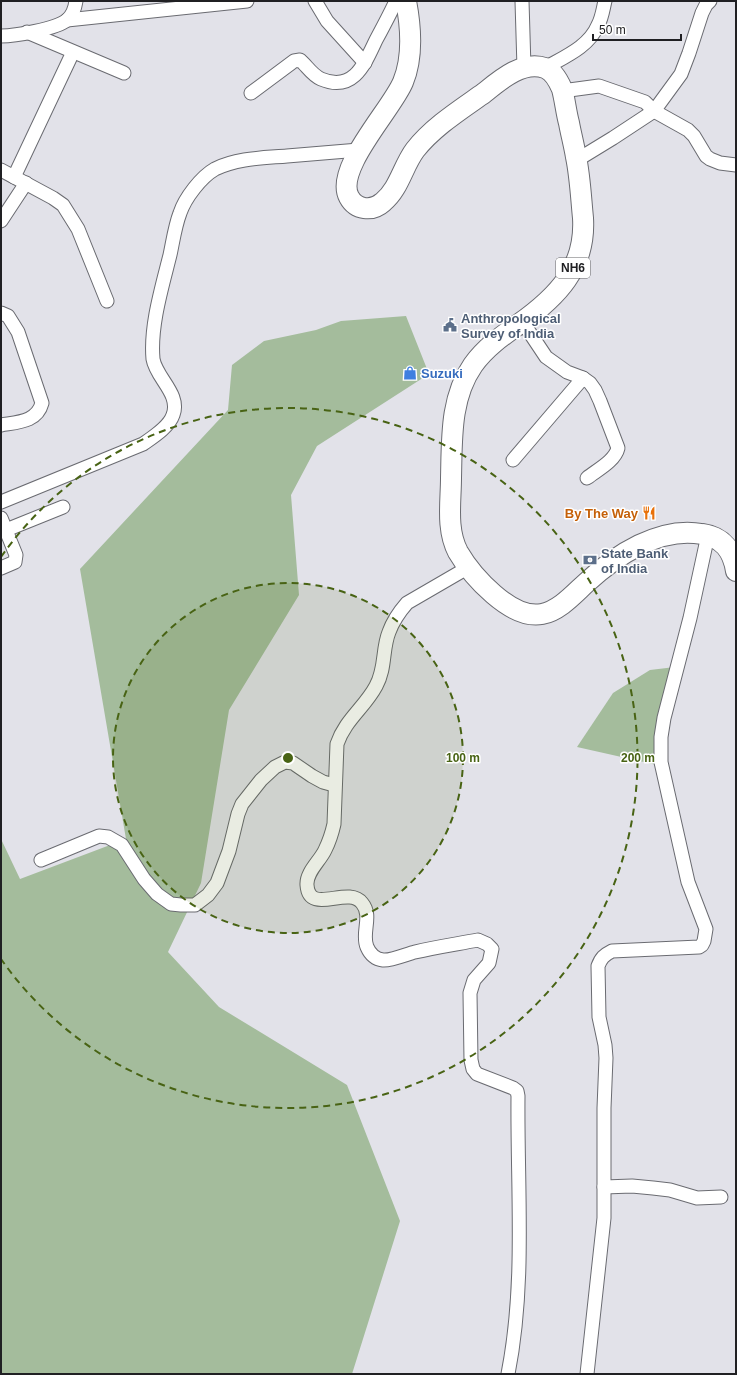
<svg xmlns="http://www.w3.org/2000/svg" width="737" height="1375" viewBox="0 0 737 1375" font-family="Arial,sans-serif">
  <rect width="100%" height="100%" fill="#e2e2e9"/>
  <g fill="#a4bc9c">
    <path d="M406,316L429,374L317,446L291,495L299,595L229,710L201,883L168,952L219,1007L347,1085L400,1221L352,1374H1V839L20,879L126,839L80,569L228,410L232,365L264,341L316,330L341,321Z"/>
    <path d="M675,667L657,765L577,747L613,693L650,670Z"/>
  </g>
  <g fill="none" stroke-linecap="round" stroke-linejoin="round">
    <g stroke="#6a6b71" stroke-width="15">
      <g id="minor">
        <path d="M315,1L327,21L365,63"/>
        <path d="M522,1L524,68"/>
        <path d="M67,20L247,1"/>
        <path d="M27,32L124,73"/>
        <path d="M1,36C15,36 56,29 67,20C73,15 75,8 76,1"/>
        <path d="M545,68C564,57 589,47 598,25C602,18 603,9 605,1"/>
        <path d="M562,91L599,86L645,102L654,111L688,130L694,136L706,156L710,159L720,163L736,165"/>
        <path d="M251,93L294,61L300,60C307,66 312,75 321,79C354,93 365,63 376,40C383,27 390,14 396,1"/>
        <path d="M577,160L613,138L654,111L681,74L689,53L702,13L706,5L710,1"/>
        <path d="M1,170L53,198L63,205L78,229L107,301"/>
        <path d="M14,177L73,52"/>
        <path d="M1,221L26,183"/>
        <path d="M1,313L8,316L18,332L42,403C37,422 18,422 1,425"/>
        <path d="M522,321L546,357L567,372L583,378L590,383L595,390L600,401L618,448C615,461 597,470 587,478"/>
        <path d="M513,460L583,378"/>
        <path d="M1,502L143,444C153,437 169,427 173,415C181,394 156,378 153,359C150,326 162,287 170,255C173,241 175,226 180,213C185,198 201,177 215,169C237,158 263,158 287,156C311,154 335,152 359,150"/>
        <path d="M1,518L16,555L15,562L1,568"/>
        <path d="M1,532L63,507"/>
        <path d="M469,567L407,603C400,611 393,621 389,632C382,649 386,668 376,686C365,707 345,720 337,744L334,824C332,833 329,842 325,850C320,861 306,872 307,885C309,916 348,885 362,903C373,916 361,933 367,947C370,954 375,959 383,960C390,961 407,954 415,952C436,947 457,944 478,940L487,944L492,949L489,963L474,980L470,993L471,1060L473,1069L477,1074L513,1088L517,1091L518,1096C517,1188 526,1283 508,1374"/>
        <path d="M41,860L99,836L108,837L122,845L144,879L157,894L171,904L181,905H195L208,895L217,883L229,851L238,814L242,804L261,780L275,767L285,762L293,763L312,776L323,782L334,785"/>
        <path d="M604,1187L632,1186L653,1188L670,1190L697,1198L721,1197"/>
        <path d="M587,1374L604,1218V1108L606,1058L605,1045L599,1017L598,966C601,958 604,955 612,951L699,947L702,945L704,941L706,929L688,882L661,762V737L664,718L690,618L708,535"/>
      </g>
    </g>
    <g stroke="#6a6b71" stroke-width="22">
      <path id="highway" d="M406,1C411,27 413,58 403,82C392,109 334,169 349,197C356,210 372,212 383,202C399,189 403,166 415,150C433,127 460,110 484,93C500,80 523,60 545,68C553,71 559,82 562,89C565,100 566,112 569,123C571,134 574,145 576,157C580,176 581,198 583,218C586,268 557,297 519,324C502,336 485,348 473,365C450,398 452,439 451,478C451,502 446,529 458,552C472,576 511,620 542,614C559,611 574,594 586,583C616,555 660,526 702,534C723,537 733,551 736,571"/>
    </g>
    <use href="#minor" stroke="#fff" stroke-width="13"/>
    <use href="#highway" stroke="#fff" stroke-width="20"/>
  </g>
  <circle cx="288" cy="758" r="175" fill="#486314" fill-opacity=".12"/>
  <g fill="none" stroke="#486314" stroke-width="2" stroke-dasharray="7 5">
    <circle cx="288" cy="758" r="175"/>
    <path d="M1 557A350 350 0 1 1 1 959"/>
  </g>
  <defs>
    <g id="civic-bare" transform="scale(1.08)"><path d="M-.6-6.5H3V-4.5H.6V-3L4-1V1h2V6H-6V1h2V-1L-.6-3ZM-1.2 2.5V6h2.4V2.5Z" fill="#5c6f8a" stroke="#fff" stroke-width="2.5" paint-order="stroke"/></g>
    <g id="shop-bare" transform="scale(1.08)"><path d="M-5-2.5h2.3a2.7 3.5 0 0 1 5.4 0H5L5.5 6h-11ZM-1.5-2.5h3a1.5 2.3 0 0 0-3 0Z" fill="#3f7fe0" stroke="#fff" stroke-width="2.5" paint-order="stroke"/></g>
    <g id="restaurant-bare" transform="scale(1.08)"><path d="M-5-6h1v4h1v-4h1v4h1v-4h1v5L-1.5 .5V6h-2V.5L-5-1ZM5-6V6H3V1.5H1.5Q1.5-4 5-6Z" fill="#e8710a" stroke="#fff" stroke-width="2.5" paint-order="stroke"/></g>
    <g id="bank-bare" transform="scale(1.08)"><path d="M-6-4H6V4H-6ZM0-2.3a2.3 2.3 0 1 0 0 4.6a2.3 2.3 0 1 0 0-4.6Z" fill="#5c6f8a" stroke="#fff" stroke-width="2.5" paint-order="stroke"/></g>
  </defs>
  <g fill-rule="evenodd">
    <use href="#civic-bare" x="450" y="325"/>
    <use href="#shop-bare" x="410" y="373"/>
    <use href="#restaurant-bare" x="649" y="513"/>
    <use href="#bank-bare" x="590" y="560"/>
  </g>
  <g text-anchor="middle" stroke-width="3" stroke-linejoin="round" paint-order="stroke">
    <rect fill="#fff" stroke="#636365" stroke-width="1" x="556" y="258" width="34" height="20" rx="3"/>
    <g font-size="12" font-weight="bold" fill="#202023">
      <text x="573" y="272">NH6</text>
    </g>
    <g font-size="13" font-weight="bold" fill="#4e5e75" stroke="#fff" text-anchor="start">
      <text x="461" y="323">Anthropological<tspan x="461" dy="15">Survey of India</tspan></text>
      <text x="601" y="558">State Bank<tspan x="601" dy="15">of India</tspan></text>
    </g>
    <g font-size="13" font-weight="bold" fill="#366cbe" stroke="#fff" text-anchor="start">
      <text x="421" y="378">Suzuki</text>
    </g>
    <g font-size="13" font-weight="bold" fill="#c56008" stroke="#fff" text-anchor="end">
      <text x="638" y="518">By The Way</text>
    </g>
  </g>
  <circle cx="288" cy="758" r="6" fill="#486314" stroke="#fff" stroke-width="2"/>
  <g font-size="12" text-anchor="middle" font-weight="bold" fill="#486314" stroke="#fff" stroke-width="3" stroke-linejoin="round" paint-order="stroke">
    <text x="463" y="762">100 m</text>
    <text x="638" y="762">200 m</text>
  </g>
  <rect width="737" height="1375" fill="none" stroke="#202023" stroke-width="4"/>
  <path d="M593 34v6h88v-6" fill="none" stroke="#202023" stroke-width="2"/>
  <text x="599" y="34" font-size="12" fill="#202023" stroke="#ffffff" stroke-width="3" paint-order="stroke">50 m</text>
</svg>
